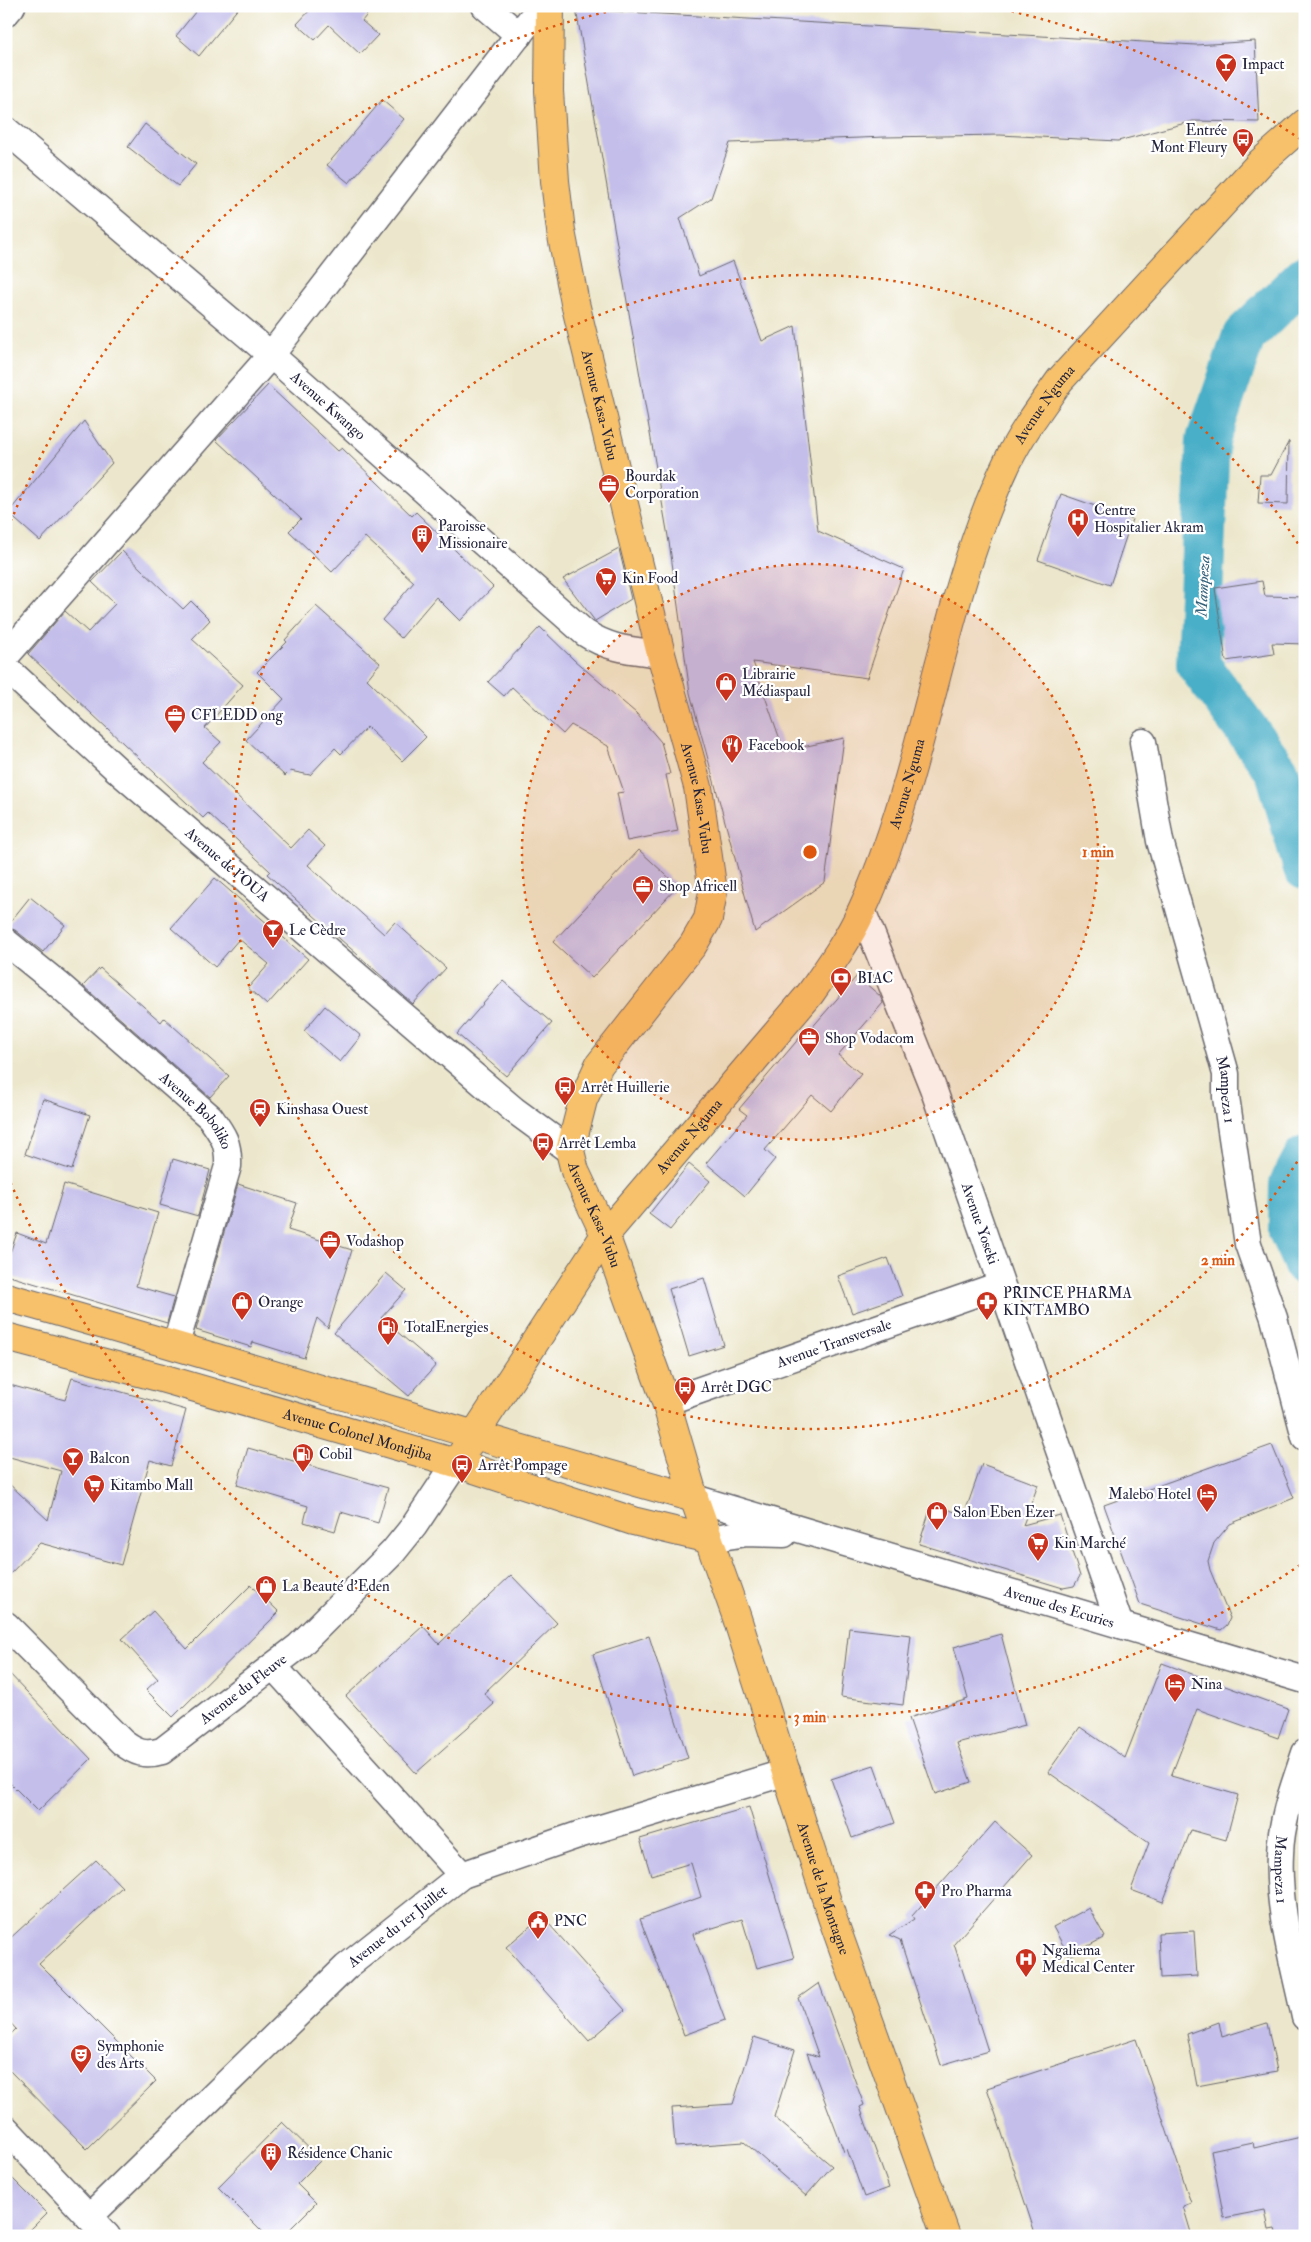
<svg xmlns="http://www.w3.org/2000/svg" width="1311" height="2242" viewBox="0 0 1311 2242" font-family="'IM FELL Double Pica',serif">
  <rect width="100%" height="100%" fill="#fff"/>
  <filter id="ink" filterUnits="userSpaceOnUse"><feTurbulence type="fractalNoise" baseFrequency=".02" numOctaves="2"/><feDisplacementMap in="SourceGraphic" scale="10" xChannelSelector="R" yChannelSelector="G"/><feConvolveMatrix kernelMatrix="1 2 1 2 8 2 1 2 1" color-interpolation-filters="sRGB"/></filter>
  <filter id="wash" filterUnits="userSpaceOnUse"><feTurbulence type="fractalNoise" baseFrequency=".0096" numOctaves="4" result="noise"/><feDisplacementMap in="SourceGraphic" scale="20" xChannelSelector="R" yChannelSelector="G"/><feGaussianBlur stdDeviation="1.12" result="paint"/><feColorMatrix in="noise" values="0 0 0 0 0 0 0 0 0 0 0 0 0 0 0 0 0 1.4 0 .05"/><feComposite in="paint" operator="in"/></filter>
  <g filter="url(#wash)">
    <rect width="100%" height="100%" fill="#ece7cc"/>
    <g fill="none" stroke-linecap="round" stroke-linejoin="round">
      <g stroke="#49afc8" stroke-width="44">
        <path d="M1305,277L1244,336L1208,440L1198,664L1277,771L1305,868"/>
        <path d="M1305,1158L1291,1184L1290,1231L1305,1264"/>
      </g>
    </g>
    <g id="blocks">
      <g fill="#c3beea">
        <path d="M200,6H240L199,56L176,36Z"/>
        <path d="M308,6H374L362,21L378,35L360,54L329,25L315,40L297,24L311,9Z"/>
        <path d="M576,9L1196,45L1255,41L1259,122L1193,121L1118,141L1000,135L885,137L730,143L711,198L680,218L699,276L733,261L762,341L795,326L818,531L904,569L867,678L753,662L784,751L844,738L825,882L755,932L690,693L670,548Z"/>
        <path d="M382,100L404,119L349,183L327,165Z"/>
        <path d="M145,124L196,164L178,186L128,147Z"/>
        <path d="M268,385L338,451L342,448L412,516L416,512L493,587L460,621L436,597L401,638L382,620L414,582L365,537L332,572L289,531L301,519L216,440Z"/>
        <path d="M84,421L112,463L40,541L8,513Z"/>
        <path d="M1289,441L1288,504L1258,503L1260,475H1271Z"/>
        <path d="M1061,494L1132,519L1110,585L1038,560Z"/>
        <path d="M619,549L631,599L595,621L563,579Z"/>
        <path d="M122,551L183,609L191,601L210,620L192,639L243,685L205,728L221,742L202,762L291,848L308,830L325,846L308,865L384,934L395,922L446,968L413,1004L267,874L270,871L208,813L203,818L28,654L65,611L88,632L115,604L92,582Z"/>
        <path d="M1262,581L1265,596L1305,597V644L1272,643L1274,654L1226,661L1215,588Z"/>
        <path d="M316,606L380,663L367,679L426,737L402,761L367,727L341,754L335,748L310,775L290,771L285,776L246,740L284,699L257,672L287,642L285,640Z"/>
        <path d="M540,627L574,660L636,713L661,742L670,774L666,775L678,831L627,841L617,793L624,792L608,746L571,725L563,734L512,687L504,696L488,682Z"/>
        <path d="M639,850L678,886L592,978L553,942Z"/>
        <path d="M215,878L308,959L267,1005L248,988L269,964L239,939L215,967L171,928Z"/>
        <path d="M30,897L65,925L43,952L15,930L6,927Z"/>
        <path d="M100,968L161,1022L164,1018L229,1076L210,1097L83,986Z"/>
        <path d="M857,976L880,996L883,1003L838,1055L861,1074L831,1111L812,1095L765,1150L775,1159L745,1196L706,1163L747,1115L739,1109L807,1029L809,1031Z"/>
        <path d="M503,981L552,1023L506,1076L457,1034Z"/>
        <path d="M325,1006L361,1036L340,1062L304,1031Z"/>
        <path d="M43,1099L90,1115L72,1170L25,1154Z"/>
        <path d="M173,1159L210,1170L198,1216L160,1205Z"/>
        <path d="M689,1164L710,1181L670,1230L649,1214Z"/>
        <path d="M64,1184L158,1213L136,1286L174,1297L167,1323L6,1275V1264L17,1233L46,1244Z"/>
        <path d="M238,1184L297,1203L288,1230L352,1250L328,1328L317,1318L304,1358L253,1342L251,1347L196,1330Z"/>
        <path d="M888,1258L902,1296L852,1313L838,1276Z"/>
        <path d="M386,1273L406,1290L381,1318L436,1365L409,1396L334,1333Z"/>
        <path d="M704,1278L724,1345L689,1356L669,1289Z"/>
        <path d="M72,1378L186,1410L171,1466L150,1460L121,1565L40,1543L6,1578V1481L48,1520L61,1471L6,1456V1384L65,1400Z"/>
        <path d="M1272,1445L1294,1498L1230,1524L1214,1543L1208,1561L1210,1570L1230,1618L1227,1625L1221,1630L1140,1604L1104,1505Z"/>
        <path d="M248,1448L388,1488L378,1523L341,1512L335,1531L304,1522L308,1506L237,1485Z"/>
        <path d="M982,1464L1038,1485L1023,1525L1060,1515L1080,1576L1074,1586L1063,1588L919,1544L932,1504L964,1515Z"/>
        <path d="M511,1575L557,1623L484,1693L494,1704L416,1773L346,1696L423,1626L439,1644Z"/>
        <path d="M251,1585L279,1612L173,1717L146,1690L158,1679L122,1639L153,1611L187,1649Z"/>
        <path d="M849,1628L911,1635L903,1705L841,1697Z"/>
        <path d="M1001,1634L1025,1725L957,1743L971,1782L935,1794L909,1718L968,1699L954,1647Z"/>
        <path d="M649,1636L688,1758L632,1776L593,1654Z"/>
        <path d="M1162,1663L1288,1709L1278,1738L1197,1709L1171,1776L1238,1795L1226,1840L1191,1830L1163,1902L1131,1890L1149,1843L1048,1772L1080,1727L1125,1758Z"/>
        <path d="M6,1670L91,1759L38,1811L6,1779Z"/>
        <path d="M874,1765L895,1823L852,1838L831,1779Z"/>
        <path d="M749,1807L794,1958L757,1968L742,1919L693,1934L725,2020L684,2035L640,1919L701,1897L691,1863L651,1875L640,1839Z"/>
        <path d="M995,1822L1032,1855L954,1944L988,2051L941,2065L900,1940L889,1935L914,1919L912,1916Z"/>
        <path d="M96,1860L122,1887L39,1964L156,2081L87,2149L6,2067V2039L16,2029L6,2018V1942Z"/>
        <path d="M1089,1908L1105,1937L1069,1956L1053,1927Z"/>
        <path d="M542,1916L625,2010L589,2041L506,1947Z"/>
        <path d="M1194,1931L1197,1976L1160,1978L1158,1933Z"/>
        <path d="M819,1983L864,2105L860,2107L889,2188L864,2197L847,2149L844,2152L807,2053L819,2057L798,1998Z"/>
        <path d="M1219,2022L1222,2037L1267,2023L1277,2071L1197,2086L1187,2034Z"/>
        <path d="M754,2037L795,2050L774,2117L832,2166L806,2196L744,2142L675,2147L672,2108L733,2104Z"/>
        <path d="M1136,2039L1191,2203L1183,2206L1192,2236H1036L987,2088Z"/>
        <path d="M282,2122L321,2160L297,2184L316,2203L283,2236H267L218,2187Z"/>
        <path d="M1305,2136V2236H1277L1275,2229L1269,2230L1265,2210L1224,2218L1211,2151L1253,2142L1254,2148Z"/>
        <path d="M6,2172L47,2213L24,2236H6Z"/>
      </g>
    </g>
  </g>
  <g filter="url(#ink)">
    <use href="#blocks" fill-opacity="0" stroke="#69676e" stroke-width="1"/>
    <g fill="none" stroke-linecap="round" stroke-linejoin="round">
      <g stroke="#69676e" stroke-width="29">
        <g id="minor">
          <path d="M485,6L519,35"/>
          <path d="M6,13L12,6"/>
          <path id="s1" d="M6,130L271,355L585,633C611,650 632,650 661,654"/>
          <path d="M6,656L271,355L541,6"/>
          <path id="s2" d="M6,668L123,775L459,1063L514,1110L570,1151"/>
          <path id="s3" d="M1143,742L1160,841L1226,1074V1097L1248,1244L1274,1318L1305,1437"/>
          <path id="s4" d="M862,910L933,1088L1120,1625"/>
          <path id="s5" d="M6,942L58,984L210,1117C223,1135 229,1143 228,1166L176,1344"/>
          <path id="s6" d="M666,1402L1000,1285"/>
          <path id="s7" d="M694,1498L1305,1680"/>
          <path d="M708,1539L747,1533L784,1534"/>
          <path id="s8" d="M6,1625L122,1742C136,1753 145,1756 162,1751L299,1646L393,1552L414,1526L456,1463"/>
          <path d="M273,1666L462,1875"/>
          <path id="s9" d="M1305,1753C1294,1786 1281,1820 1280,1854C1277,1909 1294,1964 1305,2017"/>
          <path d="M6,2129L107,2236"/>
          <path id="s10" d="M89,2217L346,1967L462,1875L578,1835L787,1772"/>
        </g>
      </g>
      <g stroke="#69676e" stroke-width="30">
        <g id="major">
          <path id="s11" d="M550,6L549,91L555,181L561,231L575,303L624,504L661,654L698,787L713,892L708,919L693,945L599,1065L583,1100L570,1151L575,1171L605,1235L666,1402L694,1498L736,1615L832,1917L946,2236"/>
          <path d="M6,1297C236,1361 464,1435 694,1498"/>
          <path id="s12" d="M6,1337L158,1377L456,1463L633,1521L708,1539"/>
          <path id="s13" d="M456,1463L605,1235L810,994C829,967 849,939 862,910C927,768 940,603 1007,463C1021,433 1041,407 1060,380L1261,162L1305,123"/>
        </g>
      </g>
      <use href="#minor" stroke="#fff" stroke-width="26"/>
      <use href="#major" stroke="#f7c06b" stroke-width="28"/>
    </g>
  </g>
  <circle cx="810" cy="852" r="288" fill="#de560e" fill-opacity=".12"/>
  <g fill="none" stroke="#de560e" stroke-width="2.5" stroke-dasharray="2.5 5">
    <circle cx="810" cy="852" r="288"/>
    <path d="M1305 1149A577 577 0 1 1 1305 555"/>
    <path d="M1300 1565A865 865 0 0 1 8 1176M8 528A865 865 0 0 1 623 8M997 8A865 865 0 0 1 1300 139"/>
  </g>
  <defs>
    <g id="bar-pin" transform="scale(1.125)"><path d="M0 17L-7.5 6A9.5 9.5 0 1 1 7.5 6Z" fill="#c8321e" stroke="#fff"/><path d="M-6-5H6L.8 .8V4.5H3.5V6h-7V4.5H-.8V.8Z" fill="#fff"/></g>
    <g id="bus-pin" transform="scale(1.125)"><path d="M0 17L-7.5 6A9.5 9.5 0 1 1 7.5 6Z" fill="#c8321e" stroke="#fff"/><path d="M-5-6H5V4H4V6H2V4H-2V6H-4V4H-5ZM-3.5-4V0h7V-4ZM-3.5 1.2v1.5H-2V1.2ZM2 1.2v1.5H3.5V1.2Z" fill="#fff"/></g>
    <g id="office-pin" transform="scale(1.125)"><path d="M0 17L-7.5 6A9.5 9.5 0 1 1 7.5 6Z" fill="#c8321e" stroke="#fff"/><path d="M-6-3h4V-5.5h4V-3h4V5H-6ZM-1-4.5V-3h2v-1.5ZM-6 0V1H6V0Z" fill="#fff"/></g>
    <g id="hospital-pin" transform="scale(1.125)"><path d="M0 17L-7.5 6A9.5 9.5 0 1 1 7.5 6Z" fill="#c8321e" stroke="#fff"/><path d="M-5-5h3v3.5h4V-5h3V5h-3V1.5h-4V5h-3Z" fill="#fff"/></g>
    <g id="building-pin" transform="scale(1.125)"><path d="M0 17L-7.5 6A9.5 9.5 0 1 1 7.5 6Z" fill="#c8321e" stroke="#fff"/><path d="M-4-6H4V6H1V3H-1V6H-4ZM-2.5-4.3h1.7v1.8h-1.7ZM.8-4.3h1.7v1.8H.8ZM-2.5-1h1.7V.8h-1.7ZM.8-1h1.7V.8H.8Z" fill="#fff"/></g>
    <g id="supermarket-pin" transform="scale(1.125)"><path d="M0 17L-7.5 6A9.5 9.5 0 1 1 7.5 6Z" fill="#c8321e" stroke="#fff"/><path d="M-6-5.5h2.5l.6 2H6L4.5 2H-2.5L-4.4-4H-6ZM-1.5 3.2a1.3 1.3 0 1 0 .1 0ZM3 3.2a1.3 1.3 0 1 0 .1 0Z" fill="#fff"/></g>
    <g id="shop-pin" transform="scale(1.125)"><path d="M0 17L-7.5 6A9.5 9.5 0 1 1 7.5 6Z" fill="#c8321e" stroke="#fff"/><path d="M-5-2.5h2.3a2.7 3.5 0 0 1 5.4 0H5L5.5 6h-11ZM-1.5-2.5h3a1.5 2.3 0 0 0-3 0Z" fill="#fff"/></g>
    <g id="restaurant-pin" transform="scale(1.125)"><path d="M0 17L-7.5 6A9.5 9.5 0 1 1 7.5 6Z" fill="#c8321e" stroke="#fff"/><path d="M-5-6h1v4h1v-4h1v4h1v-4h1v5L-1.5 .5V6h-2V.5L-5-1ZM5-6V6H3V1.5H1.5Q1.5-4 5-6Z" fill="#fff"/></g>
    <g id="bank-pin" transform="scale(1.125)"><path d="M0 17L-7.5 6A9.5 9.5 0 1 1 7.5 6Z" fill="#c8321e" stroke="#fff"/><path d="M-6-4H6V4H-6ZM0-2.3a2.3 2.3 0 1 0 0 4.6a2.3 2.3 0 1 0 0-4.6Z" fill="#fff"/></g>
    <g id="station-pin" transform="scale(1.125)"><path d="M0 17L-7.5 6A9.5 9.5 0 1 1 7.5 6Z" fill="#c8321e" stroke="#fff"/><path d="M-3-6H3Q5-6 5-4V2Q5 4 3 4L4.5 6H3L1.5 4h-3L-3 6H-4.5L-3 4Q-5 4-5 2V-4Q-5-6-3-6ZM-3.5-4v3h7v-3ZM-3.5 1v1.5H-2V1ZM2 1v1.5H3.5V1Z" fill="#fff"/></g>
    <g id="pharmacy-pin" transform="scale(1.125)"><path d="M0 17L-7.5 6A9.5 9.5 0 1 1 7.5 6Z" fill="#c8321e" stroke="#fff"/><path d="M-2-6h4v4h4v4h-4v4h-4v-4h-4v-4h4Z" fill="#fff"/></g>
    <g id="fuel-pin" transform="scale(1.125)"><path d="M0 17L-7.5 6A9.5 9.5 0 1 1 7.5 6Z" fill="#c8321e" stroke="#fff"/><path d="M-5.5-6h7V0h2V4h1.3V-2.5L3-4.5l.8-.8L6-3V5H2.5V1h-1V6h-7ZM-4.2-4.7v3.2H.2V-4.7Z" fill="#fff"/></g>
    <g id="hotel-pin" transform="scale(1.125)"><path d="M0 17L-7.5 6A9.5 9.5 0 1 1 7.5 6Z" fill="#c8321e" stroke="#fff"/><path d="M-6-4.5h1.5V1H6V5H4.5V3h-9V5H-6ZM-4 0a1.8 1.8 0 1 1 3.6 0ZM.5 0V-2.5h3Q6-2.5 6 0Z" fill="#fff"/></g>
    <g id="civic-pin" transform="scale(1.125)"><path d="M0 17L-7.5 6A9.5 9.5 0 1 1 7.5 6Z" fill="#c8321e" stroke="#fff"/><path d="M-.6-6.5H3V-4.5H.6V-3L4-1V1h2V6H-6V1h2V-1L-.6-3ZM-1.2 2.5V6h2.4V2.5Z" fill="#fff"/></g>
    <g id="theatre-pin" transform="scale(1.125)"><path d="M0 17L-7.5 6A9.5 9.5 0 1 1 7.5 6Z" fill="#c8321e" stroke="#fff"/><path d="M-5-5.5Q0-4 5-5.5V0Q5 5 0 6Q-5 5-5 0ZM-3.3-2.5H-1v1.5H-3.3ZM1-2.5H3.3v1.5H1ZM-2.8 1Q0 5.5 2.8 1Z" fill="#fff"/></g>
  </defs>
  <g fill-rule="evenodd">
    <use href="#bar-pin" x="1226" y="64"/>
    <use href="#bus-pin" x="1243" y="139"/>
    <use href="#office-pin" x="609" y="485"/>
    <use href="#hospital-pin" x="1078" y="519"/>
    <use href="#building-pin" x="422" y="535"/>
    <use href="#supermarket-pin" x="606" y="578"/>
    <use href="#shop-pin" x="726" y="683"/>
    <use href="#office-pin" x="175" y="715"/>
    <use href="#restaurant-pin" x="732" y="745"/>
    <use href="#office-pin" x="643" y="886"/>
    <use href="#bar-pin" x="273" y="930"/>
    <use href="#bank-pin" x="841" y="978"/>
    <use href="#office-pin" x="809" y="1038"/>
    <use href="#bus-pin" x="565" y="1087"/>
    <use href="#station-pin" x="260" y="1109"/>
    <use href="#bus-pin" x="543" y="1143"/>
    <use href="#office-pin" x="330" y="1241"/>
    <use href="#shop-pin" x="242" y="1302"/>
    <use href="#pharmacy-pin" x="987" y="1302"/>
    <use href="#fuel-pin" x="388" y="1327"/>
    <use href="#bus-pin" x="685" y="1387"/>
    <use href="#fuel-pin" x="303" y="1454"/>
    <use href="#bar-pin" x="73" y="1458"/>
    <use href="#bus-pin" x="462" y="1465"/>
    <use href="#supermarket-pin" x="94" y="1485"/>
    <use href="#hotel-pin" x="1207" y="1494"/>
    <use href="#shop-pin" x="937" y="1512"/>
    <use href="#supermarket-pin" x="1038" y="1543"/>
    <use href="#shop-pin" x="266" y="1586"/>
    <use href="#hotel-pin" x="1175" y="1684"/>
    <use href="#pharmacy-pin" x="925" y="1891"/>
    <use href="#civic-pin" x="538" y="1921"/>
    <use href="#hospital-pin" x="1026" y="1959"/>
    <use href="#theatre-pin" x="81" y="2055"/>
    <use href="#building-pin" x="271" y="2153"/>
  </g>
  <g text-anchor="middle" stroke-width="4.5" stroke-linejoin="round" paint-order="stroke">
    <g font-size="15" fill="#22223b" stroke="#fff" text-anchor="start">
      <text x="1242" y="69">Impact</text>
      <text x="1227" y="135" text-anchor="end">Entrée<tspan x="1227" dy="17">Mont Fleury</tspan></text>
      <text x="625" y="481">Bourdak<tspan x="625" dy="17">Corporation</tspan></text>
      <text x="1094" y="515">Centre<tspan x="1094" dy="17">Hospitalier Akram</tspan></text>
      <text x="438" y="531">Paroisse<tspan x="438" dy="17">Missionaire</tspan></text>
      <text x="622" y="583">Kin Food</text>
      <text x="742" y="679">Librairie<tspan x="742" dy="17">Médiaspaul</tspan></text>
      <text x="191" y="720">CFLEDD ong</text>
      <text x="748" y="750">Facebook</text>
      <text x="659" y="891">Shop Africell</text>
      <text x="289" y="935">Le Cèdre</text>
      <text x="857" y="983">BIAC</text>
      <text x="825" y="1043">Shop Vodacom</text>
      <text x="581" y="1092">Arrêt Huillerie</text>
      <text x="276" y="1114">Kinshasa Ouest</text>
      <text x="559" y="1148">Arrêt Lemba</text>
      <text x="346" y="1246">Vodashop</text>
      <text x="1003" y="1298">PRINCE PHARMA<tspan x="1003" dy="17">KINTAMBO</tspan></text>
      <text x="258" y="1307">Orange</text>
      <text x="404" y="1332">TotalEnergies</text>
      <text x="701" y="1392">Arrêt DGC</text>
      <text x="319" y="1459">Cobil</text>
      <text x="89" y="1463">Balcon</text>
      <text x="478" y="1470">Arrêt Pompage</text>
      <text x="110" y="1490">Kitambo Mall</text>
      <text x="1191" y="1499" text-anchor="end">Malebo Hotel</text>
      <text x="953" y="1517">Salon Eben Ezer</text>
      <text x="1054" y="1548">Kin Marché</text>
      <text x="282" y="1591">La Beauté d'Eden</text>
      <text x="1191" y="1689">Nina</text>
      <text x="941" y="1896">Pro Pharma</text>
      <text x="554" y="1926">PNC</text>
      <text x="1042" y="1955">Ngaliema<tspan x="1042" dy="17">Medical Center</tspan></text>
      <text x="97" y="2051">Symphonie<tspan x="97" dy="17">des Arts</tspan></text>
      <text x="287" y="2158">Résidence Chanic</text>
    </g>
    <g font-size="15" fill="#22223b" stroke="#fff">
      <text dy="5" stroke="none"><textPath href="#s1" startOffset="424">Avenue Kwango</textPath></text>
      <text dy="5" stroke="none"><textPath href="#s11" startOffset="404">Avenue Kasa-Vubu</textPath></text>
      <text dy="5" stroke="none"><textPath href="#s13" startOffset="1228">Avenue Nguma</textPath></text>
      <text dy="5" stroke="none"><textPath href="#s13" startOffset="822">Avenue Nguma</textPath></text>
      <text dy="5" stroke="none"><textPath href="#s11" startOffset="809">Avenue Kasa-Vubu</textPath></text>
      <text dy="5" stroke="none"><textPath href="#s2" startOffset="296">Avenue de l’OUA</textPath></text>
      <text dy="5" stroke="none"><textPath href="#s3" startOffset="358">Mampeza 1</textPath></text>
      <text dy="5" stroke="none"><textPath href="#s5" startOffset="255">Avenue Boboliko</textPath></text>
      <text dy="5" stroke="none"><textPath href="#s13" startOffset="402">Avenue Nguma</textPath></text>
      <text dy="5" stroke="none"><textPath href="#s11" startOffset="1274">Avenue Kasa-Vubu</textPath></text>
      <text dy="5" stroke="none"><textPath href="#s4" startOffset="335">Avenue Yoseki</textPath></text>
      <text dy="5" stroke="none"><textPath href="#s6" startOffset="178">Avenue Transversale</textPath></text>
      <text dy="5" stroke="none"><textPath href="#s12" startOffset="365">Avenue Colonel Mondjiba</textPath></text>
      <text dy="5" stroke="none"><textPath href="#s7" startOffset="381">Avenue des Ecuries</textPath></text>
      <text dy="5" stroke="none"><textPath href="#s8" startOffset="310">Avenue du Fleuve</textPath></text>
      <text dy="5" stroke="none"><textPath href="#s9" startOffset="120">Mampeza 1</textPath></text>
      <text dy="5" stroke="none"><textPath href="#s11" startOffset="1986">Avenue de la Montagne</textPath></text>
      <text dy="5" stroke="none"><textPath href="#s10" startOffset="424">Avenue du 1er Juillet</textPath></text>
    </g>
    <g font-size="16" font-style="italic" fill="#34617a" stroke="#fff">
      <text transform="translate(1202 586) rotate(-87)" y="6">Mampeza</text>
    </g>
  </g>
  <circle cx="810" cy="852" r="8" fill="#de560e" stroke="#fff" stroke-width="2.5"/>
  <g font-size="15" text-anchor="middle" font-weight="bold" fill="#de560e" stroke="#fff" stroke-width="4.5" stroke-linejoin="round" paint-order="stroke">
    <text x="1098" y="857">1 min</text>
    <text x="1218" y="1265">2 min</text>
    <text x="810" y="1722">3 min</text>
  </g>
  <rect width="1311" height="2242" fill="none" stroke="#fff" stroke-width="25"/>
</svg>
